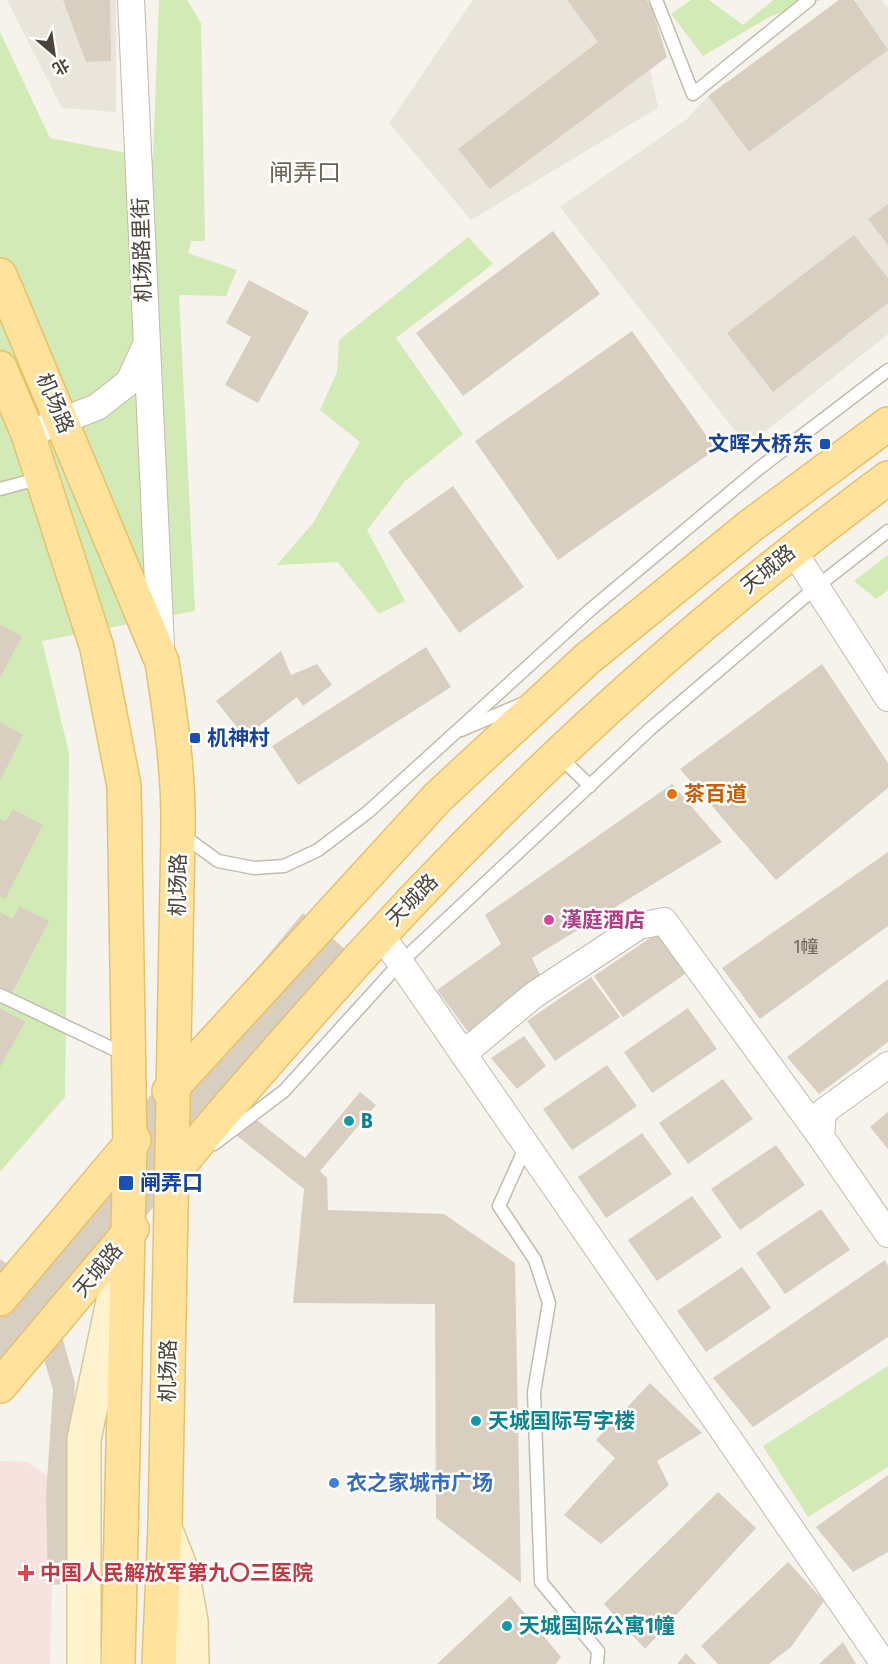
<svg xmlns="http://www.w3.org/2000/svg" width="888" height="1664" viewBox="0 0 888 1664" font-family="'Fira Sans Condensed','Noto Sans SC',sans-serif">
  <rect width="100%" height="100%" fill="#f6f3ec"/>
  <g fill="#eae5da">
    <path d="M7,0H116V112L62,108Z"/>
    <path d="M473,0H635L658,108L471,220L389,123Z"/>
    <path d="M857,0H881L888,8V334L747,446L560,207L687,119L708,96Z"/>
  </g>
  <path fill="#f6e3e0" d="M0,1461L28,1462L55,1481L50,1664H0Z"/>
  <g fill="#d2eab5">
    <path d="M159,0H187L201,23L205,241H191L188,253L237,270L226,296L179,295L195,611L42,641L69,753L65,1097L0,1172V32L50,138L153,158Z"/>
    <path d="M691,0H709L743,25L773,0H821L771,16L703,56L671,14Z"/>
    <path d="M468,237L493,264L396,338L463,434L405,481L367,530L405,601L379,614L338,562L277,565L313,523L360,442L320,410L337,372L339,340Z"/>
    <path d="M888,555V590L876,599L854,581Z"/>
    <path d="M888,1366V1467L808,1517L763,1446Z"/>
  </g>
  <g fill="#d8cfc1">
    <path d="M63,0H110L111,61L86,62Z"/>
    <path d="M567,0H647L652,9L667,57L490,189L458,149L598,42Z"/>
    <path d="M839,0H854L888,50L749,152L708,96Z"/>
    <path d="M888,204V245L868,219Z"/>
    <path d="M553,231L600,294L463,396L416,333Z"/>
    <path d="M854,235L888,278V303L773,392L727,333Z"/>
    <path d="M249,280L309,312L258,403L225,385L251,337L226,323Z"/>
    <path d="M632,331L716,449L558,560L475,441Z"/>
    <path d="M453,486L524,587L459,633L388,532Z"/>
    <path d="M0,625L22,636L0,678Z"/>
    <path d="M426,647L451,687L298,785L272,746Z"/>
    <path d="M281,651L291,675L317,664L332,685L303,706L297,697L245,737L216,701Z"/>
    <path d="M822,664L888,763V788L776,880L680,769Z"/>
    <path d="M0,722L23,735L0,781Z"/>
    <path d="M672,784L722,842L532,958L540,975L469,1033L437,990L501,944L485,915Z"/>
    <path d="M13,809L43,825L5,899L0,896V819L6,822Z"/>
    <path d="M888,852V926L760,1019L722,968Z"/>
    <path d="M19,906L49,921L11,995L0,989V912L13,919Z"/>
    <path d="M303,913L360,962L238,1105L305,1158L360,1092L376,1105L320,1171L327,1178L328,1210L444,1214L515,1263L521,1583L436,1518L435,1304L293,1303L304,1189L222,1124L58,1322L75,1383L68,1499V1584L48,1585L46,1495L53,1390L39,1342L0,1388V1259L9,1265Z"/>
    <path d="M659,932L688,972L623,1017L594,976Z"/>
    <path d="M591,977L620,1017L555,1061L527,1021Z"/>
    <path d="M888,979V1042L819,1094L787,1057Z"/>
    <path d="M0,1008L25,1022L0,1067Z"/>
    <path d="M688,1008L717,1049L652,1093L624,1052Z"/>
    <path d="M524,1036L546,1066L517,1089L491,1058Z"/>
    <path d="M607,1065L637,1106L572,1150L543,1109Z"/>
    <path d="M723,1079L753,1119L688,1164L659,1123Z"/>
    <path d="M888,1112V1149L870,1127Z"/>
    <path d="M642,1133L672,1174L606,1218L578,1177Z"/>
    <path d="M776,1145L805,1185L740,1230L711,1189Z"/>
    <path d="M692,1196L722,1237L657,1281L628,1240Z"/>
    <path d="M821,1209L850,1250L785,1294L756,1253Z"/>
    <path d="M885,1260L888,1266V1337L753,1427L713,1378Z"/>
    <path d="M742,1267L771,1308L706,1352L677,1311Z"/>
    <path d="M650,1383L702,1433L657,1461L669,1485L601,1544L564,1515L615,1458L596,1440Z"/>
    <path d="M888,1475V1552L853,1572L816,1527Z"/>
    <path d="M718,1492L756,1528L645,1649L604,1604Z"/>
    <path d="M788,1562L824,1601L791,1647L769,1664H718L701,1646Z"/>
    <path d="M510,1596L561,1657L556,1664H437Z"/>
    <path d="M843,1642L856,1664H819Z"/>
    <path d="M686,1653L696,1664H677Z"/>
  </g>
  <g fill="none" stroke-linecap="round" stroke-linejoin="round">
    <g stroke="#c2bbae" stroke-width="15">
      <g id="service">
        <path d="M656,0L693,94L809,0"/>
        <path d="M0,489L41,478"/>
        <path d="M461,730L522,704"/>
        <path d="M558,755L590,786"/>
        <path d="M181,834L218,861L254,868L284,866L318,850L368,812L590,610L757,470L888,370"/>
        <path d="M0,995L126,1055"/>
        <path d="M214,1144L284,1091L400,963L650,729L815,588L888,531"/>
        <path d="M526,1146L499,1206L535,1260L549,1303L534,1392L541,1582L598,1651L597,1664"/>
      </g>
    </g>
    <g stroke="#c2bbae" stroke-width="28">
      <g id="minor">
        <path d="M131,0L161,647"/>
        <path d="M28,434L97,407L129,382L145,347"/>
        <path d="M792,549L888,698"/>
        <path d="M380,933L884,1664"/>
        <path d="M463,1054L534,995L639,926L664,921L821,1137"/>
        <path d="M888,1065L823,1112L821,1137L888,1234"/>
      </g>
    </g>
    <g stroke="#d6c79b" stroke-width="36">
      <g id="secondary">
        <path d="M165,1528L182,1571L191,1621L192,1664"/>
        <path d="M84,1664V1439L119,1273"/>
      </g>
    </g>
    <g stroke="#e6c16a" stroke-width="36">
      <g id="primary">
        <path d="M0,275L162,662C171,719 179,774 178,832L165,1528L159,1664"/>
        <path d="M0,368L28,434L97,648L124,786L130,1146L118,1664"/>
        <path d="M169,1091L438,797L587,659L749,527L888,424"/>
        <path d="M168,1180C211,1124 260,1071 306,1018C481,817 674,636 888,478"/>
        <path d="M0,1299L134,1140"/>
        <path d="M0,1386L132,1229"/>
      </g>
    </g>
    <use href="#service" stroke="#fff" stroke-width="12"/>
    <use href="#minor" stroke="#fff" stroke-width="26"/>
    <use href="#secondary" stroke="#fff3cd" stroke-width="33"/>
    <use href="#primary" stroke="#ffe39c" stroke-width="33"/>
  </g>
  <g fill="#1a4fb4" stroke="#fff" stroke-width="2">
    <rect x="819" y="438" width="12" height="12" rx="3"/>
    <rect x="189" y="732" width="12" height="12" rx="3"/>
    <rect x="118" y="1175" width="16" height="16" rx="3"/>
  </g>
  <circle fill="#e8710a" stroke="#fff" stroke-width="2" cx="672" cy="794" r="6"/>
  <circle fill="#d1479c" stroke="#fff" stroke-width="2" cx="549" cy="920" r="6"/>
  <g fill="#0f9aa8" stroke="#fff" stroke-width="2">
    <circle cx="349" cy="1121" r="6"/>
    <circle cx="476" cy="1421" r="6"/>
    <circle cx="507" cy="1626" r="6"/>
  </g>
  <circle fill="#3f7fe0" stroke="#fff" stroke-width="2" cx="334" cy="1483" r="6"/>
  <path fill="#e0444e" stroke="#fff" stroke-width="2" d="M23 1564h6v6h6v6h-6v6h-6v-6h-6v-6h6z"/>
  <g text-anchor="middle" stroke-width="5" stroke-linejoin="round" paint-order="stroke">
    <g font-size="18" fill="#6e675b">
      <text x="806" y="953">1幢</text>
    </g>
    <g font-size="21" fill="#4b4439" stroke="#fff">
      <text transform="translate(142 250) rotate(-92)" y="7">机场路里街</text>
      <text transform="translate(55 403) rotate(67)" y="7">机场路</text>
      <text transform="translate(768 569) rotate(-39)" y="7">天城路</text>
      <text transform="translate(178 885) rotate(-89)" y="7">机场路</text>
      <text transform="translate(412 900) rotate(-45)" y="7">天城路</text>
      <text transform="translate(98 1270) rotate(-50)" y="7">天城路</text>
      <text transform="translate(168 1371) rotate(-89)" y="7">机场路</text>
    </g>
    <g font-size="21" font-weight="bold" fill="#164399" stroke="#fff" text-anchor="start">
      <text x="813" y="451" text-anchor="end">文晖大桥东</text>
      <text x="207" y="745">机神村</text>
      <text x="140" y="1190">闸弄口</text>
    </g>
    <g font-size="21" font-weight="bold" fill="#c56008" stroke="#fff" text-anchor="start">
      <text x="684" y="801">茶百道</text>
    </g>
    <g font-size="21" font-weight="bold" fill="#b23c85" stroke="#fff" text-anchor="start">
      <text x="561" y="927">漢庭酒店</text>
    </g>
    <g font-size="21" font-weight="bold" fill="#0d838f" stroke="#fff" text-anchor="start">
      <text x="361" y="1128">B</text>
      <text x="488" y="1428">天城国际写字楼</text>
      <text x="519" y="1633">天城国际公寓1幢</text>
    </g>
    <g font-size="21" font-weight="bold" fill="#366cbe" stroke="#fff" text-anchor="start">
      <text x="346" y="1490">衣之家城市广场</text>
    </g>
    <g font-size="21" font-weight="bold" fill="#be3a42" stroke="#fff" text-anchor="start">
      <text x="40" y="1580">中国人民解放军第九〇三医院</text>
    </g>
    <g font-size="24" fill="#6e6250" stroke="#fff">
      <text x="305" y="181">闸弄口</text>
    </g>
  </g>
  <g transform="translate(54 54) rotate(151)" stroke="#ffffff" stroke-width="4.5" paint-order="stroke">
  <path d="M0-4.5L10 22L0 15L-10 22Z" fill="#4b4439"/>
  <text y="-9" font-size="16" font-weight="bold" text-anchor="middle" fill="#4b4439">北</text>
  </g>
</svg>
